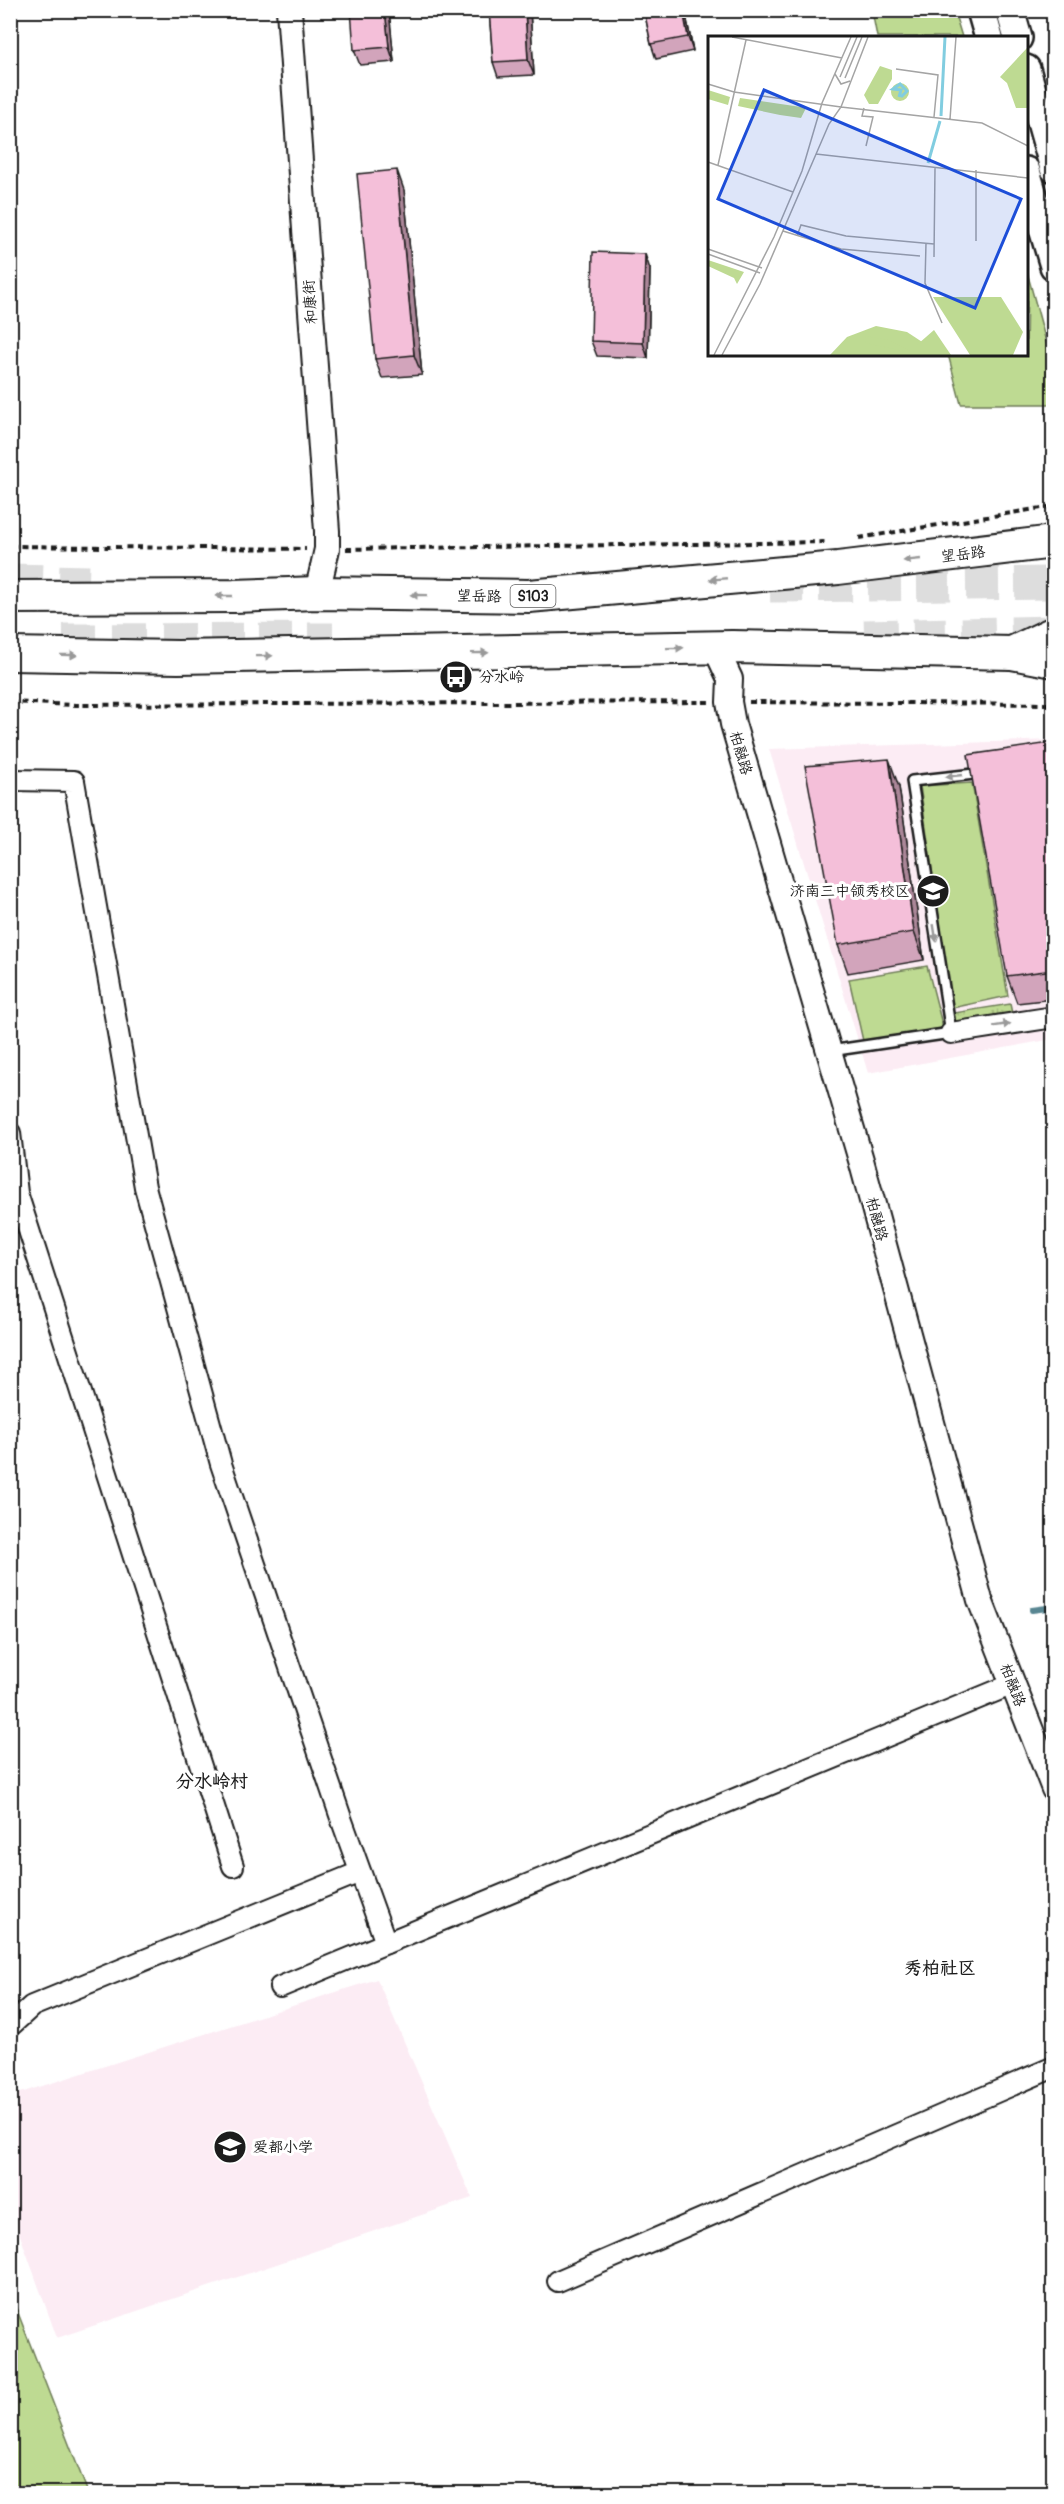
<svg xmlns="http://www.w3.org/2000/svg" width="1064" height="2504" viewBox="0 0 1064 2504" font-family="Pangolin,'LXGW WenKai TC',sans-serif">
  <defs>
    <pattern id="grass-tufts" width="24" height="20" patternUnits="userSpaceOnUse" patternTransform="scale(1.5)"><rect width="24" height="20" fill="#beda92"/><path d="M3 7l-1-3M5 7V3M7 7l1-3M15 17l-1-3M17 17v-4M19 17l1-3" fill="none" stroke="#a3ba7d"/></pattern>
  </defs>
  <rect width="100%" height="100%" fill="#fff"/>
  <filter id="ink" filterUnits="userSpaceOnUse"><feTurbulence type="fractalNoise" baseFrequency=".0167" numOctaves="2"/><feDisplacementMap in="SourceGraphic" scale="12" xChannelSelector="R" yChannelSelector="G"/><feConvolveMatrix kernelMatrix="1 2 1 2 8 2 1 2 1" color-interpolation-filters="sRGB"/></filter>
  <g filter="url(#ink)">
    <g fill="#fcecf4">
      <path d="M1053,740V1039L868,1073L769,749Z"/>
      <path d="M377,1979L472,2198L57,2338L11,2210V2096Z"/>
    </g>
    <path fill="url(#grass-tufts)" stroke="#6d7b57" stroke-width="1.5" d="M1010,1004L1013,1018L956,1027L954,1013Z"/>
    <g fill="#beda92" stroke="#6d7b57" stroke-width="1.5">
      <path d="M872,11H954L962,37H877Z"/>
      <path d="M1027,272L1051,360L1053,373V404H961L948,354H1026Z"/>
      <path d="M972,783L1008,996L952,1008L920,786Z"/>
      <path d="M927,966L943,1028L863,1041L849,979Z"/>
      <path d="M11,2295L88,2493H11Z"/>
    </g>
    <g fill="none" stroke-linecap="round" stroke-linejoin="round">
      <path stroke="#598692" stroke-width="6" d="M1032,1610L1054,1607"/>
      <g stroke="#ddd" stroke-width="33" stroke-dasharray="33 16" stroke-linecap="butt">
        <path d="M10,580L89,582"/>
        <path d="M770,586L1054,583"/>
        <path d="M864,636L1054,632"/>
        <path d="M63,640L333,639"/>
      </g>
      <g stroke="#1c1c1c" stroke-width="14">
        <path id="service" d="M830,1051L951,1033L912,781L983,773"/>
      </g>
      <g stroke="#1c1c1c" stroke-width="24">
        <g id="minor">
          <path d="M10,780L74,781L145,1187L221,1464L342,1821L386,1943"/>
          <path d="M951,1033L1054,1017"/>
          <path d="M10,1133L17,1193L233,1866"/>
          <path d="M280,1987L1013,1684"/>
          <path d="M10,2026L32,2006L360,1872"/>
          <path d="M558,2281L1054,2067"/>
        </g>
      </g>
      <g stroke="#1c1c1c" stroke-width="28">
        <g id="tertiary">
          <path d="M289,10L327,531V549L317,593"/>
          <path d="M715,647L730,679L729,702L733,724L861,1160L980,1600L1054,1789"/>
        </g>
      </g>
      <g stroke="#1c1c1c" stroke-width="32">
        <g id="secondary">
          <path d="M981,10L989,38"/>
          <path d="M1010,10L1018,38"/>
          <path d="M1026,69L1054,168"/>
          <path d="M1026,171L1054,266"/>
        </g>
      </g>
      <g stroke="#1c1c1c" stroke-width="36">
        <g id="primary">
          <path d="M10,597L234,596L317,593L529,596L838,568L1054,542"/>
          <path d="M1012,653L1054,633"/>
          <path d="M10,654L178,657L732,647L1012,653L1054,661"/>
        </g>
      </g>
      <g stroke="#1c1c1c" stroke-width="4" stroke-dasharray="6 4.5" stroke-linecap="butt">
        <path d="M859,538L1054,506"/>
        <path d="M10,546L306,549"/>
        <path d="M346,549L828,542"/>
        <path d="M10,702L76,705L709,702"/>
        <path d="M749,702L1054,704"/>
      </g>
      <use href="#service" stroke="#fff" stroke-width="9"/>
      <use href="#minor" stroke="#fff" stroke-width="20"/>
      <use href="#tertiary" stroke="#fff" stroke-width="24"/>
      <use href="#secondary" stroke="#fff" stroke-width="27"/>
      <use href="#primary" stroke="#fff" stroke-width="32"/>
    </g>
    <g fill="#d2a4bb" stroke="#1c1c1c" stroke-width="1.5">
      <path d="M389,10L394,62L360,65L354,50Z"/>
      <path d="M489,10H530L534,75L498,77L493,62Z"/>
      <path d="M644,10H685L693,51L656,59L651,44Z"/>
      <path d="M404,190L422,375L382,378L375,359Z"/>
      <path d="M650,269L648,358L597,356L591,341Z"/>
      <path d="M1053,753V999L1017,1003L1007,976Z"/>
      <path d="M899,787L924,960L848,973L838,945Z"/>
    </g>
    <g fill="#ab8698" stroke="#1c1c1c" stroke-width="1.5">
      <path d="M385,10H389L394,62L389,47Z"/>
      <path d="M525,10H530L534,75L528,60Z"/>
      <path d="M683,10H685L693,51L688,37Z"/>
      <path d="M397,170L404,190L422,375L414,355Z"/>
      <path d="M645,254L650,269L648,358L643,343Z"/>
      <path d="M889,759L899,787L924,960L914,932Z"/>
    </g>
    <g fill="#f4bfd9" stroke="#1c1c1c" stroke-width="1.5">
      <path d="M351,10H385L389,47L354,50Z"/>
      <path d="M489,10H525L528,60L493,62Z"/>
      <path d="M644,10H683L688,37L651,44Z"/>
      <path d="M397,170L414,355L375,359L357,174Z"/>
      <path d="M593,252L645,254L643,343L591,341Z"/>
      <path d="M1050,743L1053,763V970L1007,976L968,755Z"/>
      <path d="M889,759L914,932L838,945L805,766Z"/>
    </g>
    <defs><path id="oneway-solid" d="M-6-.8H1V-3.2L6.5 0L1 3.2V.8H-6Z" transform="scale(1.5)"/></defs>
    <g fill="#999">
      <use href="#oneway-solid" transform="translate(912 560) rotate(174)"/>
      <use href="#oneway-solid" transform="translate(718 579) rotate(175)"/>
      <use href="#oneway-solid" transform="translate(419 595) rotate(-179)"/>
      <use href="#oneway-solid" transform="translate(224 596) rotate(-180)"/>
      <use href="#oneway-solid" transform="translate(675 648) rotate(-1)"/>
      <use href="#oneway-solid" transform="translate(480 653) rotate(-1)"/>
      <use href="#oneway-solid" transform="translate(69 655) rotate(1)"/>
      <use href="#oneway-solid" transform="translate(264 656) rotate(-1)"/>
      <use href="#oneway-solid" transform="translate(954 776) rotate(174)"/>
      <use href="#oneway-solid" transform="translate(935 933) rotate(81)"/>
      <use href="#oneway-solid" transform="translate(1002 1025) rotate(-9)"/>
    </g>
  </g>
  <defs>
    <g id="bus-disc" transform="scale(1.725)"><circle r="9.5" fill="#1c1c1c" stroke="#fff"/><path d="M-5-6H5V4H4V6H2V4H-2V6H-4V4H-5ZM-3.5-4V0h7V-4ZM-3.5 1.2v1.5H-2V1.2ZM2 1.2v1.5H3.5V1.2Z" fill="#fff"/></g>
    <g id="school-disc" transform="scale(1.725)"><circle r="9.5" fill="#1c1c1c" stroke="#fff"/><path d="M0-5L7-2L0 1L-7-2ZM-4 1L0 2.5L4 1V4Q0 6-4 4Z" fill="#fff"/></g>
  </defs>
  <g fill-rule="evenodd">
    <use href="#bus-disc" x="456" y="677"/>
    <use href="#school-disc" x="933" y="891"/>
    <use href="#school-disc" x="230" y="2147"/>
  </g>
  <g text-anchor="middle" stroke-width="6" stroke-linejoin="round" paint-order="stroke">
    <rect fill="#fff" stroke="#606060" stroke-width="1.5" x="510.5" y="585" width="45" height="22" rx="4.5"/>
    <g font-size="14" font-weight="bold" fill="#1c1c1c">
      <text x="533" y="601">S103</text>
    </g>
    <g font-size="15" fill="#1c1c1c" stroke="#fff">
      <text transform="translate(310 302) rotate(-94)" y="5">和康街</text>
      <text transform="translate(963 554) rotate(-7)" y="5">望岳路</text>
      <text transform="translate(479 596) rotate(1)" y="5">望岳路</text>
      <text transform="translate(741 753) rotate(74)" y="5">柏融路</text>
      <text transform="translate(877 1219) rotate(75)" y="5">柏融路</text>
      <text transform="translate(1013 1685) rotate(69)" y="5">柏融路</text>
    </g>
    <g font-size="15" fill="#1c1c1c" stroke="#fff" text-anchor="start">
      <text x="479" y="682">分水岭</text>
      <text x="910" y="896" text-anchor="end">济南三中领秀校区</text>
      <text x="253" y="2152">爱都小学</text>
    </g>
    <g font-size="18" font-weight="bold" fill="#1c1c1c" stroke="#fff">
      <text x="212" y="1787">分水岭村</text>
      <text x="940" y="1974">秀柏社区</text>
    </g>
  </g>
  <g transform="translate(708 36)">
    <rect width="320" height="320" fill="#fff"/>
    <path d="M168,290L199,296L234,319H122L139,301Z" fill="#beda92"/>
    <path d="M226,294L243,319H194L195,315L158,307L157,300L180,304L202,315Z" fill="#beda92"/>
    <path d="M319,12V72H308L299,47L292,41ZM172,30L184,34V43L170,68H161L156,59ZM183 56a9 9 0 1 1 18 0a9 9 0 1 1-18 0ZM0,54L22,61L20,69L0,63ZM32,62L93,71L98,72L93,82L72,79L30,70ZM0,224L36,236L29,248L26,242L0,230ZM225,261H293L315,296L305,319H262Z" fill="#beda92"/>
    <path fill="none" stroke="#81cde0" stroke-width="3" d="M191,61L193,54L185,53L192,48L199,55L193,61M233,80L237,1M220,127L232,85"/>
    <path fill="none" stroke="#a4a4a4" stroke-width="1.5" d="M24,1L134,22M188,33L230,39L226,81M127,38L133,48L142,45M132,41L149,1M137,42L154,1M0,48L26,56L133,71M133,71L274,87L320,110M156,72L154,80L165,81L158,110M242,83L248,1M108,118L320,142M0,126L85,156M10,129L38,4M268,134V205M75,195L133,213L212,220M89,200L93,189L138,200L226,208M218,207L217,247L234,287M0,213L54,232M0,218L52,237M226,221L227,132M6,319L66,201L94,135L114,67L143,1M14,319L52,248L121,88L133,71L160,1"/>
    <path fill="#1d4ed8" fill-opacity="0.15" stroke="#1d4ed8" stroke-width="3" d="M56,54L313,163L267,272L10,163Z"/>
    <rect width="320" height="320" fill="none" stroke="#1c1c1c" stroke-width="3"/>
  </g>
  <rect width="1064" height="2504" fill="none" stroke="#fff" stroke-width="36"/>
  <rect x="18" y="18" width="1028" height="2468" fill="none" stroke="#1c1c1c" stroke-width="2" filter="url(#ink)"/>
</svg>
